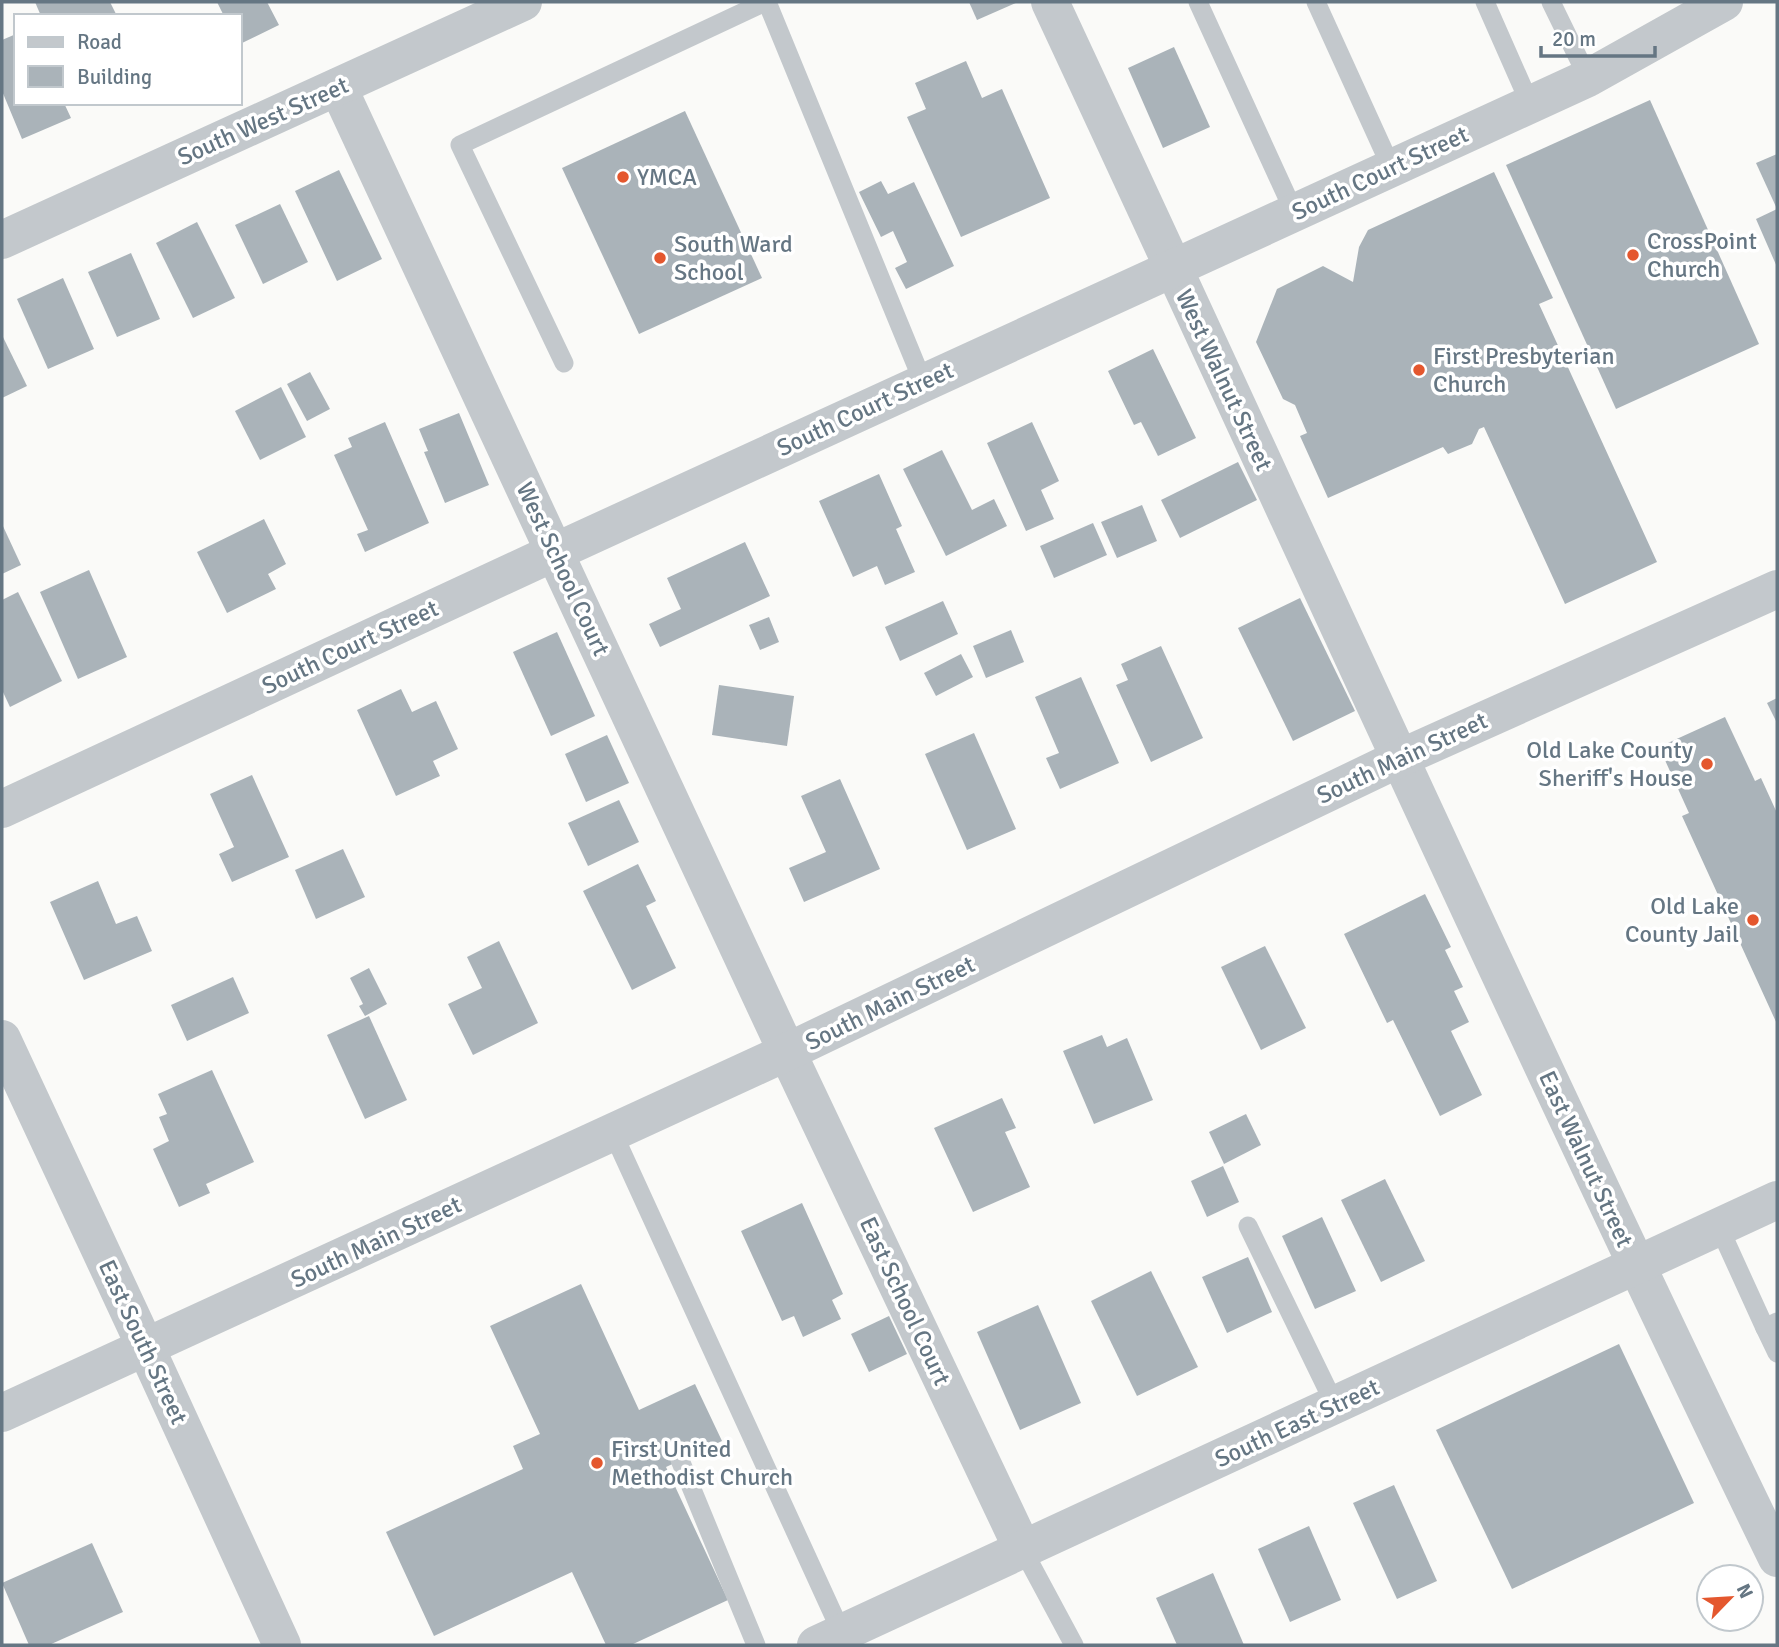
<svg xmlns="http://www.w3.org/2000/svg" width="1779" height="1647" viewBox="0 0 1779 1647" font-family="Signika,sans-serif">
  <rect width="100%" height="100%" fill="#fafaf8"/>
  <g fill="#aab3b9">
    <path d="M35,2H110L117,16H41Z"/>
    <path d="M217,2H267L279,25L240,44V16H224Z"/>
    <path d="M969,2H1018L977,20Z"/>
    <path d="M16,34V103H64L71,118L22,139L2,91V40Z"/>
    <path d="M1174,47L1210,127L1163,148L1128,68Z"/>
    <path d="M966,61L982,98L1002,89L1050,198L961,237L907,117L926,109L915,83Z"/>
    <path d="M1650,100L1759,344L1616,409L1506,165Z"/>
    <path d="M685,111L762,278L639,334L562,168Z"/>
    <path d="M1777,154V209L1756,163Z"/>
    <path d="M339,170L382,259L337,281L295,191Z"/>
    <path d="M1494,172L1553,298L1539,304L1657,562L1565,604L1484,427L1479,429L1472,444L1448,454L1443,447L1328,498L1300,436L1307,433L1295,405L1283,399L1256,342L1277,289L1323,266L1353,282L1359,247L1368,230Z"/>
    <path d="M881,181L888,194L914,182L954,266L906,289L895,268L907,262L893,231L881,237L859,192Z"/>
    <path d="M280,204L308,262L263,284L235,225Z"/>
    <path d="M1777,209V267L1756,219Z"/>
    <path d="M197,222L235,298L193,318L156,243Z"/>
    <path d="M131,253L160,319L117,337L88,272Z"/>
    <path d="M63,278L94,349L48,369L17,299Z"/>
    <path d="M2,335L27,386L2,398Z"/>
    <path d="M1153,349L1196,438L1158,456L1141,422L1134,425L1108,371Z"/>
    <path d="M310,372L330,409L307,421L287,384Z"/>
    <path d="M281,387L306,437L260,460L235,411Z"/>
    <path d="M459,413L489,485L445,503L424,452L428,451L419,429Z"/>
    <path d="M385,422L429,523L365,552L357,534L368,530L334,455L352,447L348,438Z"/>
    <path d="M1032,422L1059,481L1041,490L1054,519L1026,531L987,443Z"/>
    <path d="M942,450L972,510L994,499L1007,526L946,556L903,469Z"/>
    <path d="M1238,462L1257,500L1180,538L1161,500Z"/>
    <path d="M879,474L902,526L896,529L915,572L885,585L877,566L853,577L819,501Z"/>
    <path d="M1142,505L1157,541L1117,558L1101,522Z"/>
    <path d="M264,519L286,564L268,574L276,589L227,613L197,552Z"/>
    <path d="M1093,523L1107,555L1054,578L1040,546Z"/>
    <path d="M2,524L21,565L2,574Z"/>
    <path d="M745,542L770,596L660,647L649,624L681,609L667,578Z"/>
    <path d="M89,570L127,657L78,679L40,592Z"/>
    <path d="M18,592L62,681L10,707L2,690V600Z"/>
    <path d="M1300,598L1355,711L1293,741L1238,628Z"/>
    <path d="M943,601L958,634L900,661L885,627Z"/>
    <path d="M769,617L779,642L760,650L749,625Z"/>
    <path d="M1011,630L1024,662L986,678L973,646Z"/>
    <path d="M557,632L595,716L551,736L513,652Z"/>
    <path d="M1161,646L1203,738L1151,762L1116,685L1128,680L1121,664Z"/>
    <path d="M961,654L973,677L936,696L924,673Z"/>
    <path d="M1081,677L1119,763L1060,789L1046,758L1059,753L1035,697Z"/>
    <path d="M719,685L794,696L787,746L712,735Z"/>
    <path d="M401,689L412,712L436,701L458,749L433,761L440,776L396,796L357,710Z"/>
    <path d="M1777,698V723L1767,703Z"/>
    <path d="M1725,717L1755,781L1761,778L1777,813V1024L1682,816L1689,813L1659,747Z"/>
    <path d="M974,733L1016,829L967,850L925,754Z"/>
    <path d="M607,735L629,783L586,802L565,754Z"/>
    <path d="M252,775L289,857L232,882L219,854L234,847L210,794Z"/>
    <path d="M840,779L880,869L804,902L789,868L826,852L801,796Z"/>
    <path d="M619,800L639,842L588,866L568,823Z"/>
    <path d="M343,849L365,897L316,919L295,870Z"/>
    <path d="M638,864L656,901L646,906L676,968L632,990L583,891Z"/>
    <path d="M98,881L116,924L137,916L152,951L84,980L50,902Z"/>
    <path d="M1425,894L1451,947L1445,950L1463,987L1454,991L1469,1022L1451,1031L1482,1095L1440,1116L1393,1020L1387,1023L1344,934Z"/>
    <path d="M499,941L538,1023L473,1055L448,1004L482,988L467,957Z"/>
    <path d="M1265,946L1306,1028L1261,1050L1221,967Z"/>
    <path d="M369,968L387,1004L365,1016L359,1006L363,1004L350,978Z"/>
    <path d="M233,977L249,1013L187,1041L171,1005Z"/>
    <path d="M369,1016L407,1100L365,1119L327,1035Z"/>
    <path d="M1102,1035L1107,1047L1127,1038L1153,1100L1094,1124L1063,1051Z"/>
    <path d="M212,1070L254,1162L206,1184L210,1193L179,1207L153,1149L169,1141L159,1117L167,1114L158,1094Z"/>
    <path d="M1002,1098L1016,1128L1005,1132L1030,1187L973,1212L934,1128Z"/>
    <path d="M1246,1114L1261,1145L1224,1164L1209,1132Z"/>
    <path d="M1223,1166L1239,1202L1207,1217L1191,1181Z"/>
    <path d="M1385,1179L1425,1261L1381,1282L1341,1200Z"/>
    <path d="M802,1203L843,1294L832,1300L841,1319L803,1337L794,1316L782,1321L741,1231Z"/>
    <path d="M1322,1217L1356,1291L1315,1309L1282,1236Z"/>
    <path d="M1248,1257L1272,1312L1227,1333L1202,1277Z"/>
    <path d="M1151,1271L1198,1367L1137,1396L1091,1301Z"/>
    <path d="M581,1284L639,1410L695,1384L722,1441L666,1467L728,1600L631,1645H606L572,1572L434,1636L386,1532L523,1469L513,1446L540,1434L490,1326Z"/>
    <path d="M1038,1305L1081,1403L1020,1430L977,1332Z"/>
    <path d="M889,1316L907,1354L869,1372L851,1334Z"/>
    <path d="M1619,1344L1694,1503L1512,1589L1436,1430Z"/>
    <path d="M1394,1485L1437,1581L1397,1599L1353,1503Z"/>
    <path d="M1309,1526L1341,1600L1290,1622L1258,1549Z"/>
    <path d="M92,1543L123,1612L49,1645H29L2,1583Z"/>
    <path d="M1213,1573L1244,1645H1177L1156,1598Z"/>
  </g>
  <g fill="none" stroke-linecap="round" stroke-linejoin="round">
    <g stroke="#c3c8cc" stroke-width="19">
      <path d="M767,2L923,382"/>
      <path d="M1198,2L1294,212"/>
      <path d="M1316,2L1391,167"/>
      <path d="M1485,2L1530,104"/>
      <path d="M1551,2L1588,78"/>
      <path d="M564,363L460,145L765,2"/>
      <path d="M613,1133L844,1638"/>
      <path d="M1248,1226L1335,1405"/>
      <path d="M1719,1227L1765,1328L1777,1322"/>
      <path d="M1765,1328L1777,1353"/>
      <path d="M680,1460L756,1645"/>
      <path d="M1023,1550L1074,1645"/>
    </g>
    <g stroke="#c3c8cc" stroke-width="38">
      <path d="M1050,2C1292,521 1527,1043 1777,1558"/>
      <path d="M338,87L787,1052L1023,1550"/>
      <path d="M2,240L523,2"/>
      <path d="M2,809L555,552L1588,78L1724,2"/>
      <path d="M2,1039L146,1348L282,1645"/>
      <path d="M816,1645L1777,1200"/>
    </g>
    <path stroke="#c3c8cc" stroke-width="38" d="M2,1413L787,1052L1398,759L1777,589"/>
  </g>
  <g fill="#e4572e" stroke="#fff" stroke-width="2.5">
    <circle cx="623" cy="177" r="7"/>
    <circle cx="1633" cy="255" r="7"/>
    <circle cx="660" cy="258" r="7"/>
    <circle cx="1419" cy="370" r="7"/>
    <circle cx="1707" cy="764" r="7"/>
    <circle cx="1753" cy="920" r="7"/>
    <circle cx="597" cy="1463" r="7"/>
  </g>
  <g text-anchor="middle" stroke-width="7" stroke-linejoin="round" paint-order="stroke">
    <g font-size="24" fill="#657683" stroke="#fff">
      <text transform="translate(263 121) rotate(-24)" y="8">South West Street</text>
      <text transform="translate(1380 173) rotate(-25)" y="8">South Court Street</text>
      <text transform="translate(1224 380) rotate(65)" y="8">West Walnut Street</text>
      <text transform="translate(865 409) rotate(-25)" y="8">South Court Street</text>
      <text transform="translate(563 569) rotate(65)" y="8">West School Court</text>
      <text transform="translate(350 647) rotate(-25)" y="8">South Court Street</text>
      <text transform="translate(1402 758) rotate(-25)" y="8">South Main Street</text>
      <text transform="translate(890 1003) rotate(-26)" y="8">South Main Street</text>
      <text transform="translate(1586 1159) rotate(65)" y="8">East Walnut Street</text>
      <text transform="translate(376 1242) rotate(-25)" y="8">South Main Street</text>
      <text transform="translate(905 1301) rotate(65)" y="8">East School Court</text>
      <text transform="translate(143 1342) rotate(65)" y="8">East South Street</text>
      <text transform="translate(1297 1423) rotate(-25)" y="8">South East Street</text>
    </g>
    <g font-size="24" fill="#657683" stroke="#fff" text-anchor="start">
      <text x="637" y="185">YMCA</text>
      <text x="1647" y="249">CrossPoint<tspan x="1647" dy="28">Church</tspan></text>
      <text x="674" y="252">South Ward<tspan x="674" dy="28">School</tspan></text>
      <text x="1433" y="364">First Presbyterian<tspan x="1433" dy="28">Church</tspan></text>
      <text x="1693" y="758" text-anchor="end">Old Lake County<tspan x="1693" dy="28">Sheriff's House</tspan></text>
      <text x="1739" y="914" text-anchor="end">Old Lake<tspan x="1739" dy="28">County Jail</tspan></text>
      <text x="611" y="1457">First United<tspan x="611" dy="28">Methodist Church</tspan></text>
    </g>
  </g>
  <rect width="1779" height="1647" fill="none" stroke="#657683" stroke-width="7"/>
  <rect x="14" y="14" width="228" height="91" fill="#ffffff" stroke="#c1c8cd" stroke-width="2"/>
  <rect x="28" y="37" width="35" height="10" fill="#c3c8cc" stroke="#c1c8cd" stroke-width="2"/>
  <text x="77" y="49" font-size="21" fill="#657683">Road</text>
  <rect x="28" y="66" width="35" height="21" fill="#aab3b9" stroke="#c1c8cd" stroke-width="2"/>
  <text x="77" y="84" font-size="21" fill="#657683">Building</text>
  <g transform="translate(1730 1598) rotate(65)"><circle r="33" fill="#ffffff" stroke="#c1c8cd" stroke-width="2"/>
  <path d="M0-5L12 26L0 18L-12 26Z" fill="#e4572e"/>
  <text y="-10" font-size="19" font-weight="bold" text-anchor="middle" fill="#657683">N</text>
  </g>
  <path d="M1541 46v10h114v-10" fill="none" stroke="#657683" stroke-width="3.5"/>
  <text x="1552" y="46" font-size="21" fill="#657683" stroke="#ffffff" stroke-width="5" paint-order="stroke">20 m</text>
</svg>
